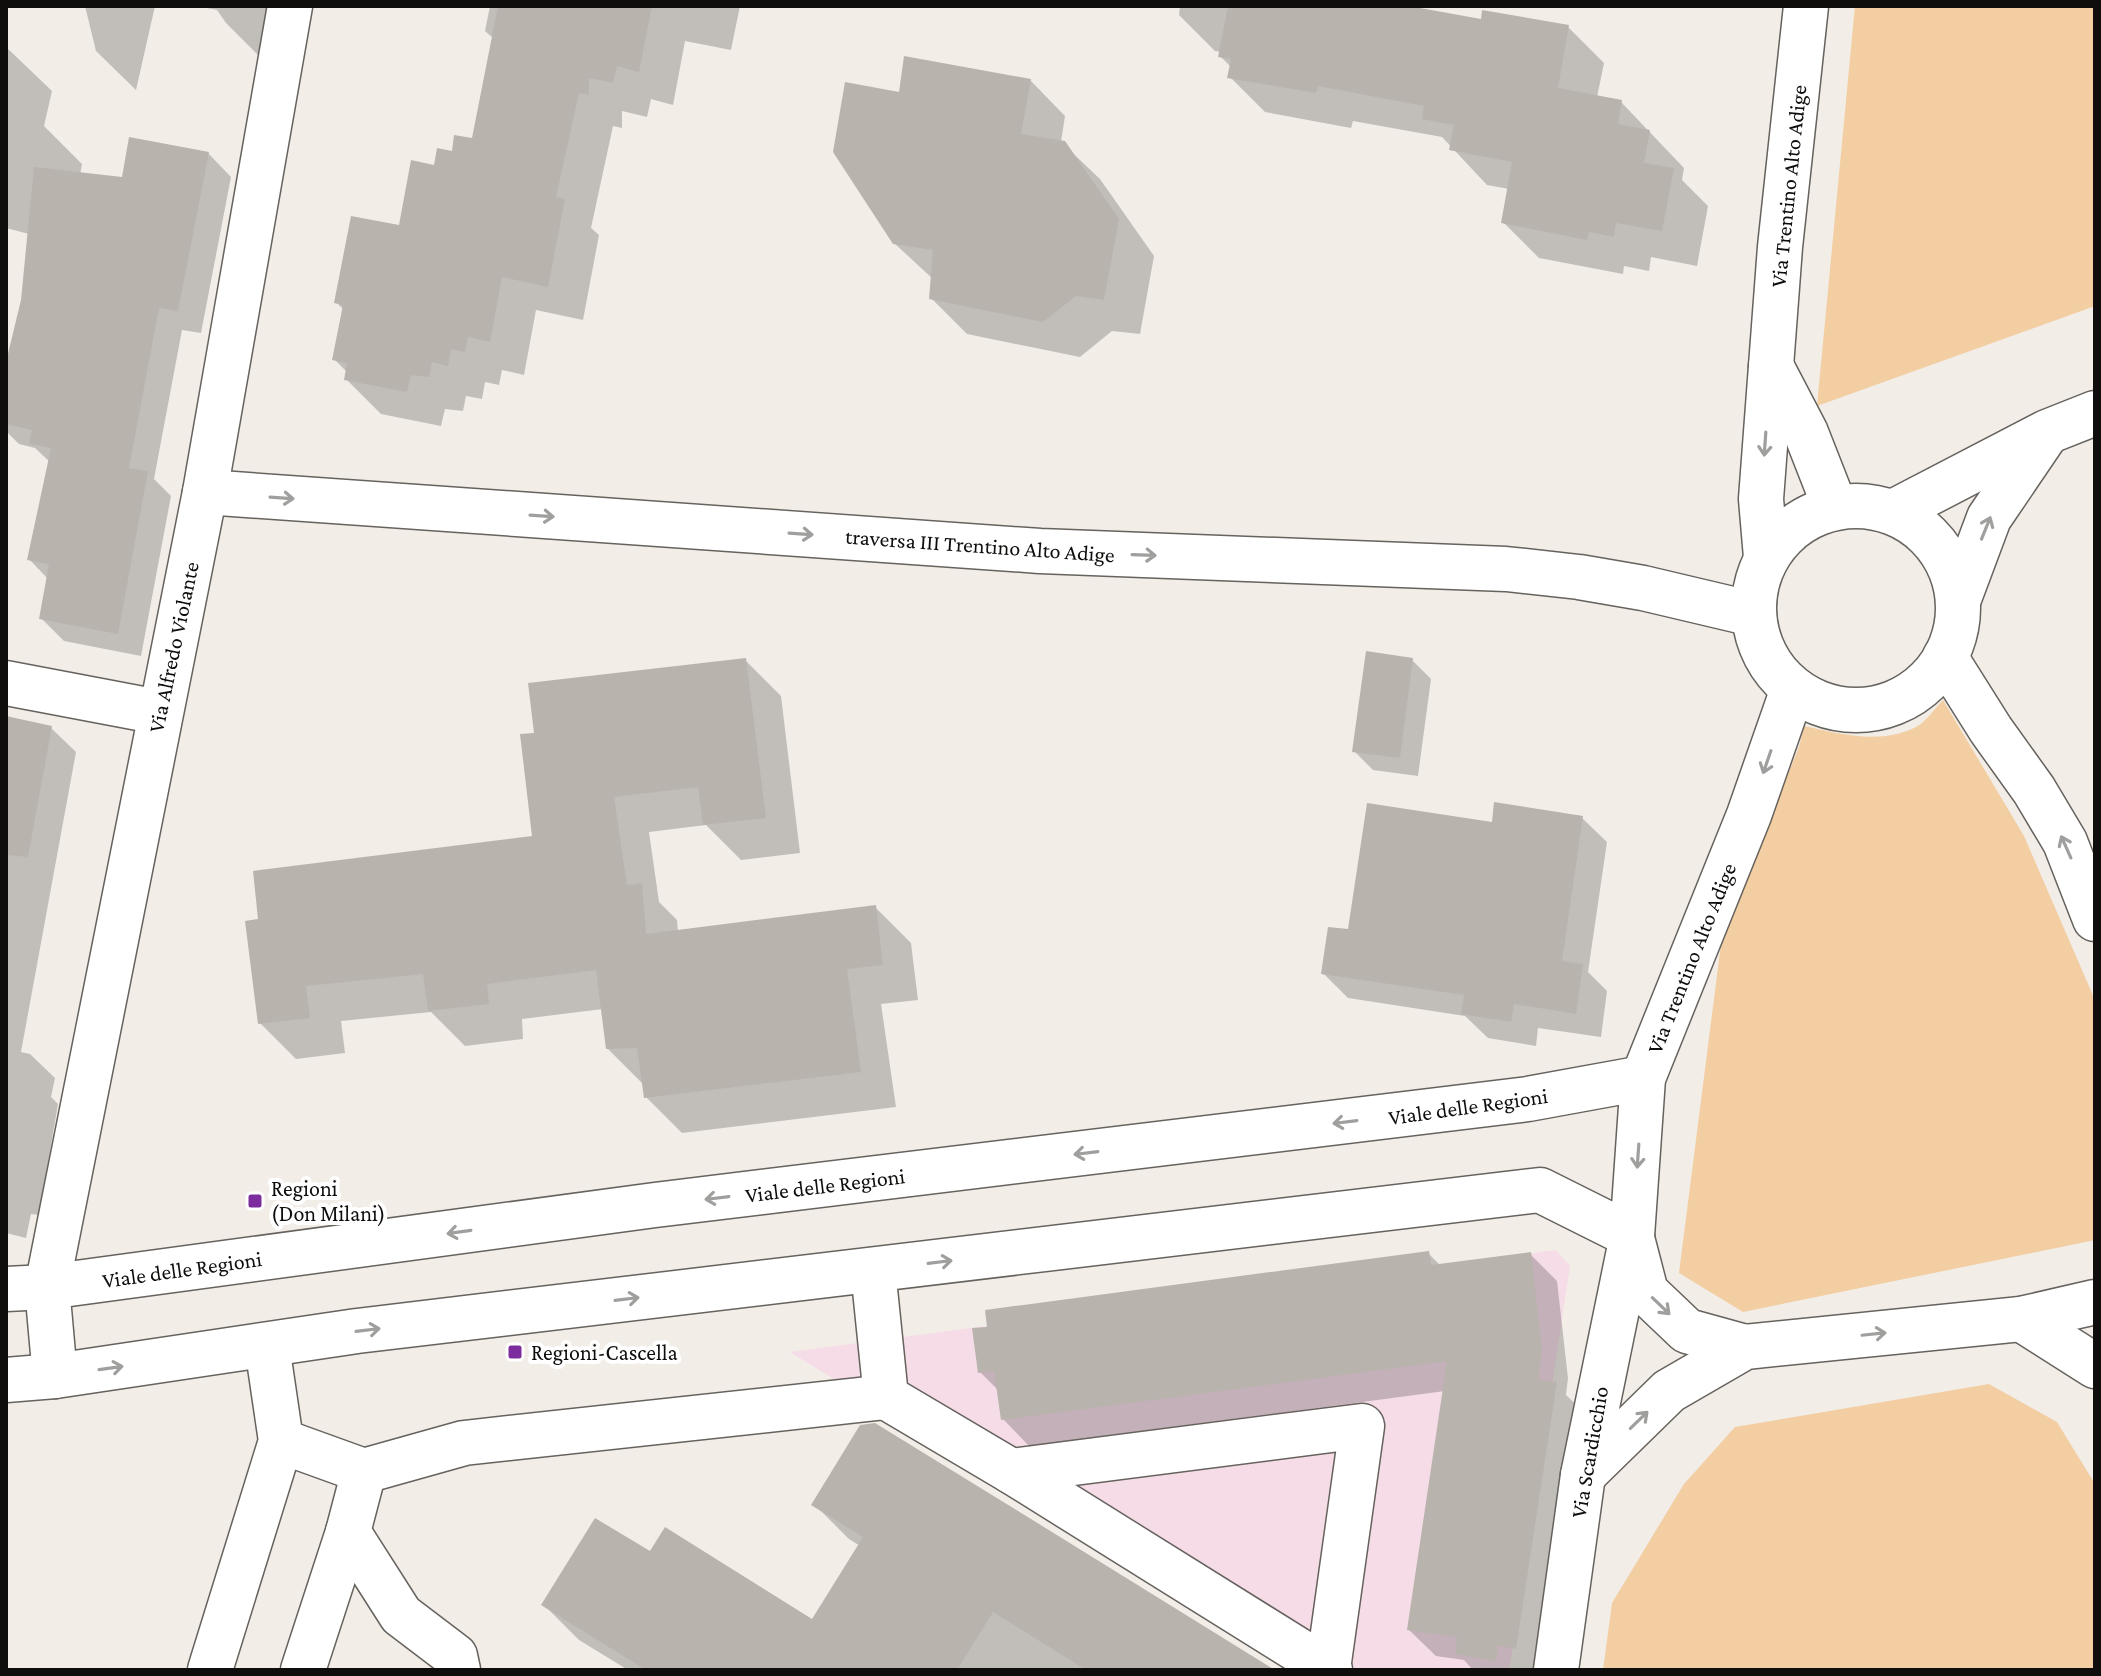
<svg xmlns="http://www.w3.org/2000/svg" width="2101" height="1676" viewBox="0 0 2101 1676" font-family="'Crimson Pro',serif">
  <rect width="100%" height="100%" fill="#f2ede7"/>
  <path fill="#f5dce7" d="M1556,1250L1570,1266L1509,1670H1306L790,1352Z"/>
  <g fill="#f2cea2">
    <path d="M1855,6H2095V306L1817,406Z"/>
    <path d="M1943,700L2024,836L2095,1000V1240L1743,1312L1679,1273L1722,936L1799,747L1804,726C1840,734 1881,745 1916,727C1926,722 1935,708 1943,700Z"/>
    <path d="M1989,1384L2057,1422L2095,1484V1670H1603L1612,1603L1684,1484L1735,1427Z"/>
  </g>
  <g fill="#0003">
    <path d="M85,6H155L136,90L96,51Z"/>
    <path d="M196,6H276L266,63L226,23L217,10Z"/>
    <path d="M490,6H740L731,50L685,41L673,105L651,99L647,117L622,111V128L613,126L591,228L599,235L583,320L536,310L524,375L502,370L499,385L485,382L482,399L466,396L463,411L445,409L441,426L381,414L346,379L347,372L334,359L344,310L336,302L400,227L436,168L474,141L494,39L485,31Z"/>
    <path d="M1180,6H1406L1483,21L1568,27L1604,63L1597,97L1621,102L1684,168L1682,180L1708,206L1697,266L1651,257L1649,271L1624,266L1623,274L1539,258L1503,222L1509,189L1487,185L1442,137L1353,121L1351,128L1265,112L1230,77L1231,67L1220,56L1221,52L1215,51L1179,15Z"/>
    <path d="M6,47L52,91L44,126L82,164L80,175L124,180L208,153L231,177L201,333L182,330L154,479L171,496L141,656L64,641L41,618L48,579L29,559L50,462L35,448L19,444L6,431V375L23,301L29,234L6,228Z"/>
    <path d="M1030,80L1065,116L1061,142L1100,179L1154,256L1140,334L1112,331L1080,357L967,334L931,298L933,279L894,243L901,95Z"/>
    <path d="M745,660L781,696L800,853L741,860L706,825L649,832L659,902L677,920L678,932L876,908L911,943L918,1000L881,1004L896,1107L682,1133L646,1097L643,1084L607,1048L603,1009L522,1019L523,1039L465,1046L431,1012L341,1021L345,1053L296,1059L260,1023L248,923L534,838L536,735Z"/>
    <path d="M1412,660L1431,679L1418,776L1373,770L1354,751Z"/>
    <path d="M6,718L51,728L76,752L21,1052L30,1054L55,1078L51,1097L58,1104L39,1215L31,1214L26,1238L6,1233Z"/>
    <path d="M1582,818L1607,842L1588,972L1607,991L1601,1037L1538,1028L1536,1046L1488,1038L1465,1016L1348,998L1323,973L1350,931L1493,824Z"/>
    <path d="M1428,1253L1441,1266L1530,1254L1557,1281L1568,1378L1566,1395L1583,1411L1543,1670H1473L1464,1660L1436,1656L1409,1630L1445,1391L1029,1446L1003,1419L999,1391L980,1372Z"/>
    <path d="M814,1504L1271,1670H628L579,1640L544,1605L650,1554L813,1622L860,1546L849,1539Z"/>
  </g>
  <g fill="#b9b3ae">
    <path d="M498,6H652L639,72L617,66L613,83L589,78V95L579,93L556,197L565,199L548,287L502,277L490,342L468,337L465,352L451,349L448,366L432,362L429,377L411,375L407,392L344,380L347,363L332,360L343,305L334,303L351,216L399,225L411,160L434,165L437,148L452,151L454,135L472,138Z"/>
    <path d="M1228,6H1409L1481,19L1482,10L1569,25L1558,88L1622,100L1618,124L1650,130L1644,163L1674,168L1662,231L1616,223L1614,237L1589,232L1587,240L1501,223L1512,162L1449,150L1454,125L1422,119L1424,106L1318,86L1316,93L1227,78L1231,59L1218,57Z"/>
    <path d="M904,56L1031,79L1021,134L1065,141L1119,219L1104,300L1076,296L1043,322L929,299L933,250L893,244L833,152L845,82L899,92Z"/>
    <path d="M129,137L209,152L178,311L159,308L129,468L148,471L118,634L39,619L49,564L27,560L51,448L29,444L32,430L6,424V362L21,300L34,167L122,177Z"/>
    <path d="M1366,651L1413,658L1400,758L1352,752Z"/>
    <path d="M746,658L766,818L703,825L698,787L614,797L627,885L642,883L646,934L876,905L883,965L847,969L861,1072L644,1098L637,1048L606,1049L596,970L487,984L489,1004L428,1011L423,974L306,986L310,1018L258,1024L245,921L258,919L253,871L532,836L520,734L534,733L528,683Z"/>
    <path d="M6,716L52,726L28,857L6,855Z"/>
    <path d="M1494,802L1583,816L1562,961L1583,964L1576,1014L1514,1004L1511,1022L1461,1014L1464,995L1321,974L1328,927L1348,929L1367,803L1492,822Z"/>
    <path d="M1429,1251L1431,1265L1531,1252L1542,1350L1538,1380L1557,1382L1516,1649L1498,1645L1496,1661L1455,1654L1457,1637L1407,1630L1447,1361L1001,1420L994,1371L978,1373L972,1328L987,1327L985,1310Z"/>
    <path d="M875,1423L1031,1519L1275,1670H1086L993,1612L957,1670H646L541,1605L595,1518L650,1551L665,1527L812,1619L863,1537L811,1505L860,1425Z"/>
  </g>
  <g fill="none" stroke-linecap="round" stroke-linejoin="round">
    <g stroke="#66625d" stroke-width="47">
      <g id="minor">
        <path d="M205,492L1040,551L1506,569L1579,577L1643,588L1753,614"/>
        <path d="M1893,512L2047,432L2095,413"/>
        <path d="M1958,601L1989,518L2044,437"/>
        <path d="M6,683L159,712"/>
        <path d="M873,1270L886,1397L1011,1471L1330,1670"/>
        <path d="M47,1287L205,492L290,6"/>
        <path d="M281,1441L364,1471L464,1443L886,1397"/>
        <path d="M1011,1471L1362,1426L1328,1669"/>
        <path d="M348,1532L401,1615L455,1656L458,1670"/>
        <path d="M210,1670L281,1441L267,1346"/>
        <path d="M303,1670L348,1532L364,1471"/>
      </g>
    </g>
    <g stroke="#66625d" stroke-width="47">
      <g id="tertiary">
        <path d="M1771,366L1806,433L1835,507"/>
        <circle cx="1856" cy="608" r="102"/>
        <path d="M1766,557L1761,499L1780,247L1806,6"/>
        <path d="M1945,657L1991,730L2034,790L2065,842L2095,919"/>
        <path d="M1633,1242L1646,1292L1687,1331L1745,1347"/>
        <path d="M47,1287L55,1376"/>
        <path d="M6,1289L47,1287L655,1205L1528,1099L1643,1078"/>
        <path d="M2021,1319L2095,1366"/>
        <path d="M6,1380L55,1376L357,1331L1540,1190L1632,1236"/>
        <path d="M1583,1475L1669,1391L1745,1347L2021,1319L2095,1302"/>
        <path d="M1556,1670L1583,1475L1632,1236L1643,1078L1749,815L1793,689"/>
      </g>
    </g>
    <use href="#minor" stroke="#fff" stroke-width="44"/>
    <use href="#tertiary" stroke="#fff" stroke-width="44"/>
  </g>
  <defs><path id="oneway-shaft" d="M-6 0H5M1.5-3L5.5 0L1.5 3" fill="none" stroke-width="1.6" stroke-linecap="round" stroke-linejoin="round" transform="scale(2)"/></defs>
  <g stroke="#9f9f9e">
    <use href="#oneway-shaft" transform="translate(1765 444) rotate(94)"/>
    <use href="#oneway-shaft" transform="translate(282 498) rotate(4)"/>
    <use href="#oneway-shaft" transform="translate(542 516) rotate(4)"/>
    <use href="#oneway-shaft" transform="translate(1986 528) rotate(-68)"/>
    <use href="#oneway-shaft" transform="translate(801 534) rotate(4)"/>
    <use href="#oneway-shaft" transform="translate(1144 555) rotate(2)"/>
    <use href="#oneway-shaft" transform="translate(1767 762) rotate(109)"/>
    <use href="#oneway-shaft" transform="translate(2066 847) rotate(-114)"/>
    <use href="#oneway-shaft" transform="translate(1345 1122) rotate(173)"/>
    <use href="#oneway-shaft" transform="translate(1086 1153) rotate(173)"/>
    <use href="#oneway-shaft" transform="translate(1638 1156) rotate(94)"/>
    <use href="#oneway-shaft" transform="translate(717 1198) rotate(173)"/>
    <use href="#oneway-shaft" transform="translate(459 1232) rotate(172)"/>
    <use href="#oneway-shaft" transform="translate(940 1262) rotate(-7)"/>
    <use href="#oneway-shaft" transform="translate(627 1299) rotate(-7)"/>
    <use href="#oneway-shaft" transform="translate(1661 1306) rotate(44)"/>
    <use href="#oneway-shaft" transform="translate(368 1330) rotate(-7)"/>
    <use href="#oneway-shaft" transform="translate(1874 1334) rotate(-6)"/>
    <use href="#oneway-shaft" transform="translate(111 1368) rotate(-8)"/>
    <use href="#oneway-shaft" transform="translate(1639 1420) rotate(-44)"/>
  </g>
  <g fill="#7c2c9d" stroke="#fff" stroke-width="3">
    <rect x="247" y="1193" width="16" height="16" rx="4"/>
    <rect x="507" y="1344" width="16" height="16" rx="4"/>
  </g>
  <g text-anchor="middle" stroke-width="8" stroke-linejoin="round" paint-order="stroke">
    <g font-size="22" fill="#0f0e0c" stroke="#fff">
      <text transform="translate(1788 186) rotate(-84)" y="8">Via Trentino Alto Adige</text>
      <text transform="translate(980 545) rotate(4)" y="8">traversa III Trentino Alto Adige</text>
      <text transform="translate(173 647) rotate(-78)" y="8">Via Alfredo Violante</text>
      <text transform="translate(1691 958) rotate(-68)" y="8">Via Trentino Alto Adige</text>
      <text transform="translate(1468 1106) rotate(-8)" y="8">Viale delle Regioni</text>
      <text transform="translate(825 1185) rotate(-7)" y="8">Viale delle Regioni</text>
      <text transform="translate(182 1269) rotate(-8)" y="8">Viale delle Regioni</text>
      <text transform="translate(1589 1452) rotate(-80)" y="8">Via Scardicchio</text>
    </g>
    <g font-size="22" fill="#0f0e0c" stroke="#fff" text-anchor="start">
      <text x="271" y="1196">Regioni<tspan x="271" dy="25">(Don Milani)</tspan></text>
      <text x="531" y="1360">Regioni-Cascella</text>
    </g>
  </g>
  <rect width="2101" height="1676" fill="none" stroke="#0f0e0c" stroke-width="16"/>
</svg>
